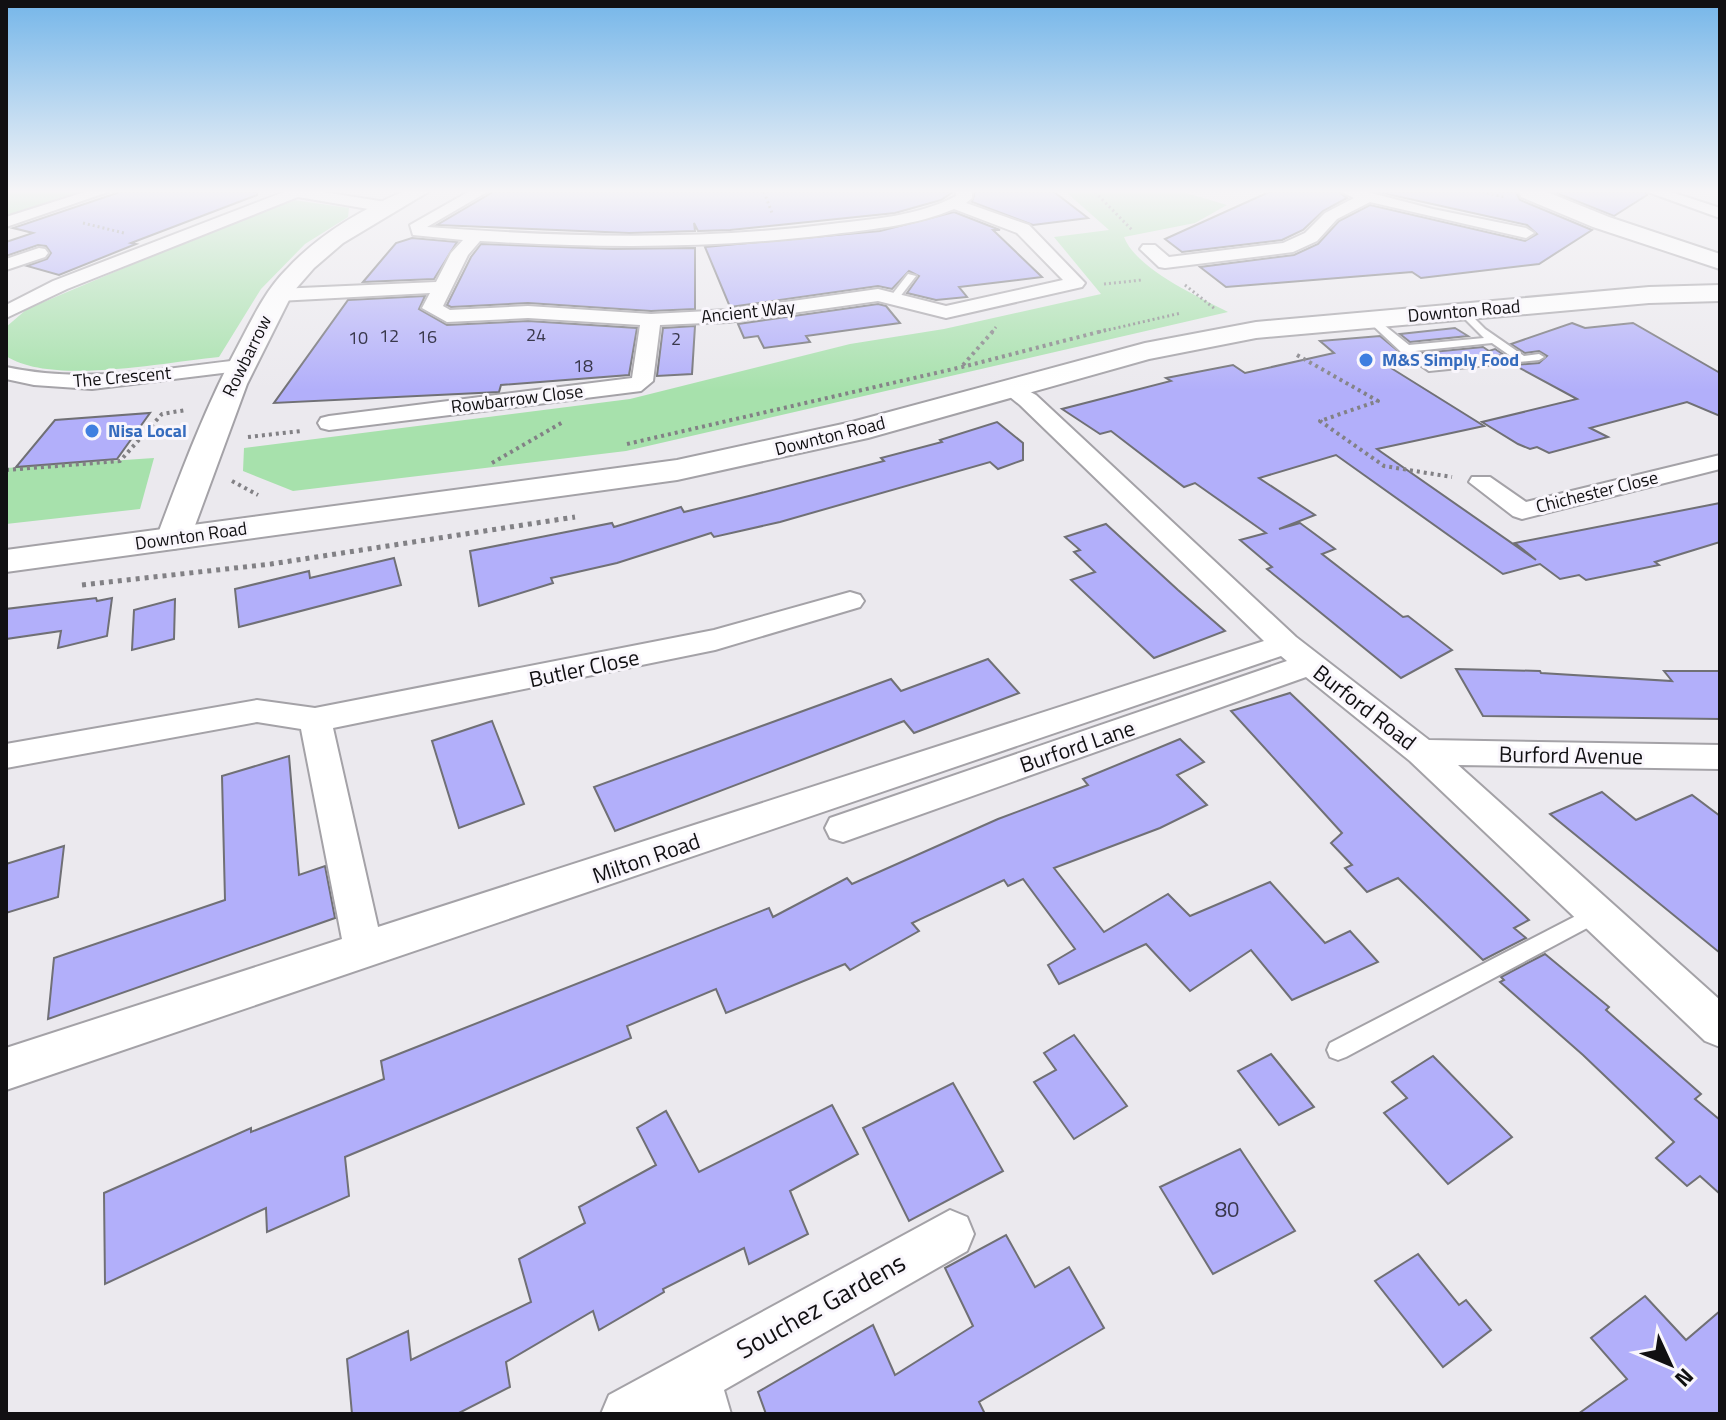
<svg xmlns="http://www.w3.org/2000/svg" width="1726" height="1420" viewBox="0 0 1726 1420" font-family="'Titillium Web',sans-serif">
  <rect width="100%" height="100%" fill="#ebe9ee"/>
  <g fill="#a7e1ac">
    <path d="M6,192H88L6,219Z"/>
    <path d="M1066,192H1183L1227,205L1195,223L1124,237C1136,269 1199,297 1228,312L626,451L293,491L243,471L244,448L630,399L850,344L944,329L1101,294L1054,237L1109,230Z"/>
    <path d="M287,199L349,208L348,217L305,244L261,289L219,357C165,362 52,386 6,356V327L27,309Z"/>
    <path d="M154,458L140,509L6,524V468Z"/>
  </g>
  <g fill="#b2affa" stroke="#707075" stroke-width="2">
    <path d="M120,192H257V195L131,243L136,244L59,275L27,266L47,259L51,253L46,246L38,245L6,256V242L33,233L13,228Z"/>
    <path d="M493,192H953L941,200L895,213L730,230L698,231L694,223L695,231L629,233L437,225Z"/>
    <path d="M975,192H1054L1088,218L1033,225L972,202Z"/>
    <path d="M1269,192H1339L1347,198L1323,211L1303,230L1282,240L1182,252L1165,239Z"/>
    <path d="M1378,192H1516L1520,200L1592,230L1539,264L1421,278L1412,272L1226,287L1200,267L1294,255L1318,244L1339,221L1370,205L1525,241L1537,234L1527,225Z"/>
    <path d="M1554,192H1645L1647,195L1614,216Z"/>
    <path d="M954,212L1000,230H993L1042,277L959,287L967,297L936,300L907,293L919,276L909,271L892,289L878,286L730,307L705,247L880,231Z"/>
    <path d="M412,238L457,242L434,279L363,282L396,243Z"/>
    <path d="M481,244L613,249L695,248V309L651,311L528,303L451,307L447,305L471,257Z"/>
    <path d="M425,296L419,309L447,325L528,321L637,328L629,375L501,385L499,392L274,403L348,300Z"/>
    <path d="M878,304L886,306L900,323L806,336L810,342L764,348L758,336L744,338L738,324Z"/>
    <path d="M1572,323L1585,328L1633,323L1720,373V416L1687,402L1590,428L1608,437L1549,453L1537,447L1530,449L1518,444L1482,422L1577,399L1514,365L1539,363L1547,356L1539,351L1525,353L1511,344Z"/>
    <path d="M695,326L692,374L657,376L663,328Z"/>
    <path d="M1455,328L1468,336L1410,342L1400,334Z"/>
    <path d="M1380,336L1415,365L1391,368L1484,426L1377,449L1536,560L1515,543L1720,503V542L1655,562L1659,565L1586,580L1579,575L1560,579L1540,564L1503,574L1336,455L1259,478L1315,515L1279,529L1300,523L1335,549L1322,554L1403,617L1408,616L1452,650L1401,678L1267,569L1272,567L1240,540L1266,533L1195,483L1184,487L1111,431L1100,434L1062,409L1171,381L1166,378L1233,365L1245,373L1334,353L1320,341Z"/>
    <path d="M1483,347L1489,351L1495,349L1504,355L1432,362L1422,353Z"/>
    <path d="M150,413L117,459L16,467L55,420Z"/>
    <path d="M997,422L1023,443V460L998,469L990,462L780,522L714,537L711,533L617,563L551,578L553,583L479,606L470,551L612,523L614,527L681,507L684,512L753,495L884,461L881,458L942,442L940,440Z"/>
    <path d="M1106,524L1178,590L1225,631L1154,658L1071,580L1095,572L1074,552L1080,550L1065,537Z"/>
    <path d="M394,558L401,585L239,627L235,589L309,571L310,578Z"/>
    <path d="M96,598L97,601L112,598L107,636L58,648L61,631L6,639V609Z"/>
    <path d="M175,599L174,639L132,650L134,610Z"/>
    <path d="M988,659L1019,693L914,733L904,721L615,831L594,787L891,679L901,691Z"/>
    <path d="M1456,669L1540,671L1541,673L1672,681L1664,671H1720V719L1483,716Z"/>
    <path d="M1290,693L1529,920L1514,928L1526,938L1483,960L1398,878L1367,892L1345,868L1352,865L1331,843L1342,833L1231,711Z"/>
    <path d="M492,721L524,804L459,828L432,741Z"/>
    <path d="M1180,739L1204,762L1177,775L1207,805L1160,828L1054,868L1104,932L1168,894L1190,916L1270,882L1325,943L1350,931L1378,962L1292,1000L1251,950L1190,991L1146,944L1059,984L1048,965L1075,949L1023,879L1008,886L1004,880L912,923L919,931L850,970L845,964L726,1013L716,989L627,1026L631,1038L345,1157L349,1196L267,1232L266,1208L105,1284L104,1193L251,1128V1132L384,1079L381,1061L769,908L773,917L847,878L852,884L998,819L1088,785L1083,779Z"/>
    <path d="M289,756L299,875L325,866L335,918L48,1019L54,958L225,900L222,776Z"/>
    <path d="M1602,792L1636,820L1692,795L1720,816V953L1550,814Z"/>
    <path d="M64,846L58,897L6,913V864Z"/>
    <path d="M1545,954L1609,1007L1606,1010L1701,1094L1695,1099L1720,1120V1194L1700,1176L1687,1186L1656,1158L1674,1142L1583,1055L1500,982L1504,980L1501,977Z"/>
    <path d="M1074,1035L1127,1106L1074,1139L1034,1082L1056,1070L1044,1053Z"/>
    <path d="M1271,1054L1314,1107L1279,1125L1238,1071Z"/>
    <path d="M1433,1056L1512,1137L1448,1184L1384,1113L1407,1098L1392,1082Z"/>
    <path d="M953,1083L1003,1171L909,1221L863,1128Z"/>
    <path d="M832,1105L858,1154L790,1191L808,1234L749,1264L744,1248L663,1289L664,1292L599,1330L593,1311L506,1362L510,1387L457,1414H352L347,1359L408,1331L411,1360L531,1302L519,1259L585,1223L579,1207L656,1165L637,1128L666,1111L699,1172Z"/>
    <path d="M1240,1149L1295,1231L1213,1274L1160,1187Z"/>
    <path d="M1006,1235L1035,1287L1069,1267L1104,1328L979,1402L985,1414H766L758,1392L873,1325L895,1375L973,1326L945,1268Z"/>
    <path d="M1418,1254L1459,1305L1466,1300L1491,1330L1443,1367L1375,1281Z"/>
    <path d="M1645,1296L1686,1340L1720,1311V1414H1578L1627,1379L1591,1338Z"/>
  </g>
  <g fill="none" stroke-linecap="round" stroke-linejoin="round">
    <g stroke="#a4a2a7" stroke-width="4">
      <g id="service">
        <path d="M908,274L916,276L899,298H893L891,296Z"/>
        <path d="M1459,309H1465L1485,329L1524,356L1539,354L1544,357L1539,360L1429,371L1400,351L1366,319L1374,317L1409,345L1484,338L1459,313ZM1492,343L1512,357L1431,365L1415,351Z"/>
        <path d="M1597,905L1604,907L1607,913L1604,919L1346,1057L1338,1060L1330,1057L1327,1050L1330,1043Z"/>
      </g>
    </g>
    <g stroke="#a4a2a7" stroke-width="4">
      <g id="minor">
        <path d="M85,192H108L6,227V217Z"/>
        <path d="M284,192H323L386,202L394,207L386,212L298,197L67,289L6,318V305L53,281Z"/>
        <path d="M468,192H487L427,227C562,237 697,241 831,224C873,219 919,216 956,196V192H972V198L966,203L1029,225L1085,283L1082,287L946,318L878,301L728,322L660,325L653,381L641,391L329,430L321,428L318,423L321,418L329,416L632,378L640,325L528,318L447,322L422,308L430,293L278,301L269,295L278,289L436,282L451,253L463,240L413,235L410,225ZM954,209L1017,233L1063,280L946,306L878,289L728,310L651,314L528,306L450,310L443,306L468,255L480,241C598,248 716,249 834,234C874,229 917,225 954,209Z"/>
        <path d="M1342,192H1367L1433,209L1526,228L1534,233L1526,238L1370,202L1337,219L1317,241L1293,252L1165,268L1159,267L1140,249L1143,245H1155L1169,257L1283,243L1305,233L1325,213L1354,198Z"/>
        <path d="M1648,192H1671L1720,208V218Z"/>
        <path d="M39,248L45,249L48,253L45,257L6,270V259Z"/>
        <path d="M240,360L251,366L247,370L92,389L34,385L6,379V367C84,384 161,369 240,360Z"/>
        <path d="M1010,381L1036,395L1296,637L1429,740L1720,745V769L1458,765L1720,1000V1047L1705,1041L1410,761L1306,677L843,842L830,838L825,828L830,818L1287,661L1281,656L6,1090V1048L342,939L301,729L257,722L6,768V744L257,700L315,708L714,630L850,592L860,595L864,601L860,607L715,650L333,728L378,927L1264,641L1020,405L999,388L1002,383Z"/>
        <path d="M1720,455V469L1522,519L1513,516L1469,482L1472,477H1490L1526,502Z"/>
        <path d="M950,1210L967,1217L974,1234L967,1251L724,1390L731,1414H601L609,1395Z"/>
      </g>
    </g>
    <g stroke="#a4a2a7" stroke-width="4">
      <path id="tertiary" d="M402,192H428L343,243L314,268L293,292L247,384L190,539L185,546L173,549L161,546L156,539C181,472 206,405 240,342C253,317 266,290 286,270C318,235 359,211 402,192Z"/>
    </g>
    <g stroke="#a4a2a7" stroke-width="4">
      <g id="trunk">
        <path d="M1519,192H1547L1609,217L1720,254V269L1593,227L1521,197Z"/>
        <path d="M1720,285V301L1649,303L1256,338L1149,359L868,438L677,480L6,572V550L677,460L852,422L1145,343L1256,322L1649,287Z"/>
      </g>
    </g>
    <g stroke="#828185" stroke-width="3" stroke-dasharray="2 3" stroke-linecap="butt">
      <path d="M764,192L772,213"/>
      <path d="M1095,192L1133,231"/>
      <path d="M1482,192L1504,197"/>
      <path d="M83,223L124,233"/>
      <path d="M1104,284L1142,280"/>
      <path d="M1185,285L1215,309"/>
      <path d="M992,332L996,327"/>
      <path d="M1099,332L1181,313"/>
    </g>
    <g stroke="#828185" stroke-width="4" stroke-dasharray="3 4" stroke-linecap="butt">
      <path d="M1297,355L1378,401L1320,421L1384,466L1452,477"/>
      <path d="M963,365L994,330"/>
      <path d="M248,437L301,431"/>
      <path d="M627,444L962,367L1106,330"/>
      <path d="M492,463L563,422"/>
      <path d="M6,470L120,461L162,414L186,410"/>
      <path d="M232,481L258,495"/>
    </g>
    <path stroke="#828185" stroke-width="5" stroke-dasharray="4 5" stroke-linecap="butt" d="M82,585L271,564L575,517"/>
    <use href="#service" fill="#fff" fill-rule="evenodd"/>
    <use href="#minor" fill="#fff" fill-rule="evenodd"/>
    <use href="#tertiary" fill="#fff" fill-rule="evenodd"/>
    <use href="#trunk" fill="#fff" fill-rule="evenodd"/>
  </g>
  <linearGradient id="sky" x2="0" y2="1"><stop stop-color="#75b6e9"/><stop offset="0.49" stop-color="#f6f5f7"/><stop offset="1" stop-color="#f6f5f7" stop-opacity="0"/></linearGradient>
  <rect width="1726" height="390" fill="url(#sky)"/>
  <g fill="#3f7fe0" stroke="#f9f6fc" stroke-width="3">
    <circle cx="1366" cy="360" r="8"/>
    <circle cx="92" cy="431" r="8"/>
  </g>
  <g text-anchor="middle" stroke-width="6" stroke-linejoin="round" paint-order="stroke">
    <g font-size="18" fill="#111012" stroke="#f9f6fc">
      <text transform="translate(1464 311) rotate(-5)" y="6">Downton Road</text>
      <text transform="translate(748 312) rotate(-6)" y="6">Ancient Way</text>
      <text transform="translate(247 356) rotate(-64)" y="6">Rowbarrow</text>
      <text transform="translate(122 377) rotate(-5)" y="6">The Crescent</text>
      <text transform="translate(517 399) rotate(-7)" y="6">Rowbarrow Close</text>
      <text transform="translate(830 436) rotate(-14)" y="6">Downton Road</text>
      <text transform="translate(1597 492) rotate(-14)" y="6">Chichester Close</text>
      <text transform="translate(191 536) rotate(-8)" y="6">Downton Road</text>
    </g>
    <g font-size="18" fill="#39384c">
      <text x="536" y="341">24</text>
      <text x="389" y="342">12</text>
      <text x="427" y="343">16</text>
      <text x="358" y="344">10</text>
      <text x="676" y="345">2</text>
      <text x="583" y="372">18</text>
    </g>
    <g font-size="18" font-weight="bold" fill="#366cbe" stroke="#f9f6fc" text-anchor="start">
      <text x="1382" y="366">M&amp;S Simply Food</text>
      <text x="108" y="437">Nisa Local</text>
    </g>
    <g font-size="22" fill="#111012" stroke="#f9f6fc">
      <text transform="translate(584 668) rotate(-12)" y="8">Butler Close</text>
      <text transform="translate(1365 707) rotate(38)" y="8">Burford Road</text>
      <text transform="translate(1077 746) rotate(-19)" y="8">Burford Lane</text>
      <text transform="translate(1571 755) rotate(1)" y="8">Burford Avenue</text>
      <text transform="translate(646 858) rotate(-19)" y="8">Milton Road</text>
    </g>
    <g font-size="22" fill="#39384c">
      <text x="1227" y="1217">80</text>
    </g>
    <g font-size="26" fill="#111012" stroke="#f9f6fc">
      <text transform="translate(821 1306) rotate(-29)" y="9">Souchez Gardens</text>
    </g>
  </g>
  <rect width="1726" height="1420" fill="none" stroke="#111012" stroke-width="16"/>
  <g transform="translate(1670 1364) rotate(134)" stroke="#f9f6fc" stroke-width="6" paint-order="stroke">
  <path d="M0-6L14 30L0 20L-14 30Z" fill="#111012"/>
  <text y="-12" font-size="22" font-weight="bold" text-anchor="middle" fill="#111012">N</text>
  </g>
</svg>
